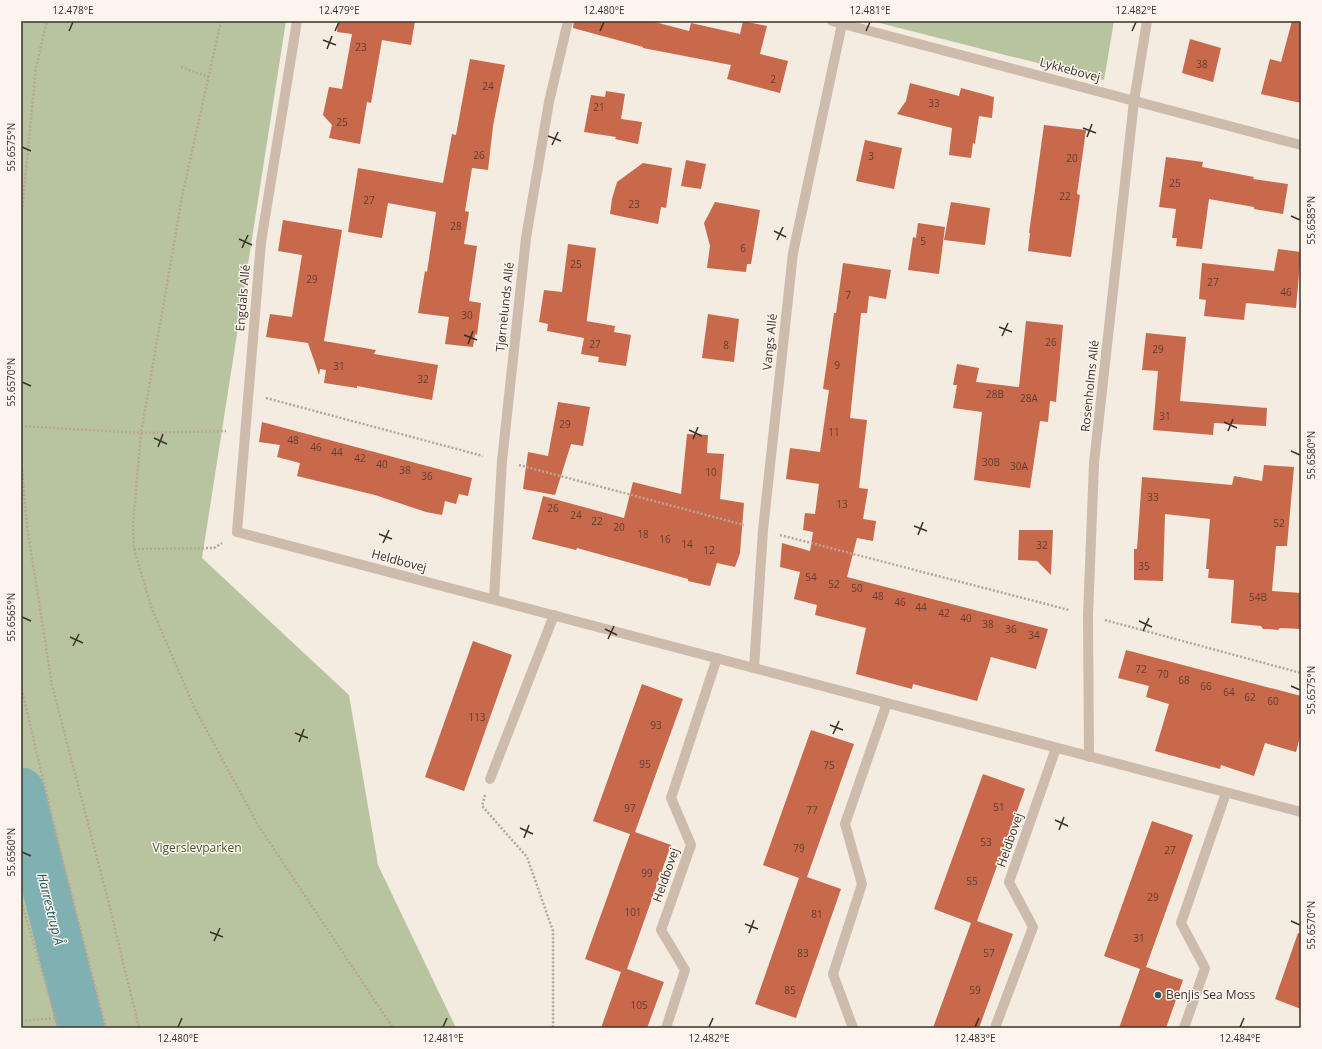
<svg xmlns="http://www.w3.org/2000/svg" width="1322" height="1049" viewBox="0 0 1322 1049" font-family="'Open Sans',sans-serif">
  <rect width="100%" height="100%" fill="#f4ebe1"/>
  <g fill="#b8c4a0">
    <path d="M21,21H286L202,558L349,695L378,865L456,1028H21Z"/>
    <path d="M872,21H1114L1104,80Z"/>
  </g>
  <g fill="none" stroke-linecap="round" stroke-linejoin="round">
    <path stroke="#7fb0b2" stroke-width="47" d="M21,791L81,1028"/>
  </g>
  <g fill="#c8694b">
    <path d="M338,21H415L411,45L382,40L371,103L367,102L360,144L329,138L332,125L323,115L329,87L342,89L352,34L337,32Z"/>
    <path d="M574,21H651L689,31L691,23L740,34L743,21L767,26L760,54L788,61L780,93L727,79L731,65L643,48V47L573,28Z"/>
    <path d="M1292,21H1301V103L1261,94L1270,59L1281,62Z"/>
    <path d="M1190,39L1221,48L1213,82L1182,73Z"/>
    <path d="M470,59L505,65L493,126L488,170L472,168L465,211L469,212L464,244L477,246L469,301L481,303L477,335L475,334L473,347L445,344L449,317L418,313L425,271L427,272L436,212L388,203L382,238L348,232L358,168L443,183L452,134L456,135Z"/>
    <path d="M910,83L959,96L961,88L994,97L992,118L979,116L975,144L973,143L971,158L949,155L952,128L897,114L906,101Z"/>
    <path d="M606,91L625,94L621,119L642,122L638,144L615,139L616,137L584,132L591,95L605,97Z"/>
    <path d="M1044,125L1086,130L1077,194L1080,195L1071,257L1028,251L1030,233H1029Z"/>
    <path d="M865,140L902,148L894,189L856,181Z"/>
    <path d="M1166,157L1203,162L1202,167L1254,177L1253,179L1288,184L1283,214L1254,209V207L1209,199L1202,249L1176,246L1177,238H1172L1176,209L1159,207Z"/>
    <path d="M686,160L706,164L701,189L681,186Z"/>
    <path d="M643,163L672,168L666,208L661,207L658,224L610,214L612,199L617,182Z"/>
    <path d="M715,202L760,210L751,264H747L746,272L707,268L710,246L704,223Z"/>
    <path d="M951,202L990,208L985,245L944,240Z"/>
    <path d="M283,220L342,230L324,341L376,350L374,354L438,365L432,400L357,386V388L324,383L326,370L320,369L319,375L308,343L266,337L270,314L292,317L302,255L278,251Z"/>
    <path d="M918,223L945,227L939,274L908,270L913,237L916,238Z"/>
    <path d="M568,244L596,248L586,326V321L615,326L614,332L631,335L626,366L598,362L599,357L581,354L584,338L547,331L548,324L539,322L544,290L562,292Z"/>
    <path d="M1278,249L1301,252L1296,308L1246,303L1244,320L1204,316L1206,300L1199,299L1202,263L1274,271Z"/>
    <path d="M843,263L891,270L886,299L869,296L867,313H861L850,418L867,420L859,488L868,489L863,519L876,521L873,541L857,538L847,577L1048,629L1036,669L991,657L977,701L913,684L912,689L856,674L866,628L815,615L817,605L794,599L800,572L780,567L782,543L810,551L813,532L803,530L805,513L815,514L819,484L786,479L790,448L820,452L829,390L823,389L834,313H836Z"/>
    <path d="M708,314L739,319L734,362L702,358Z"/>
    <path d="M1026,321L1063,325L1056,402L1050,401L1048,422L1040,421L1030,488L974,480L982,412L953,408L957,385H953L957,364L979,368L976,382L1019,387Z"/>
    <path d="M1146,333L1186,337L1180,401L1267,408L1266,426L1214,423L1213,435L1153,430L1158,371L1142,370Z"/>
    <path d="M558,402L590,407L583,446L571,444L555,495L523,489L528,452L548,456Z"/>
    <path d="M262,422L472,478L468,496L459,494L456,504L445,501L442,515L426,512L375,495L297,476L300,463L277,457L280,445L259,442Z"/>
    <path d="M687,434L708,435L707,453L724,454L720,499L744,503L740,553L735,567L717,563L710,586L688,581V579L577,548L576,550L532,539L543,496L624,518L633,482L681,494Z"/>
    <path d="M1264,465L1294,467L1287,546H1276L1272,591L1301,593V629L1280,628L1278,630L1270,629H1263L1261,626L1231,623L1234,580L1208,578L1209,569H1206L1210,519L1165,514L1163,581L1134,580V549H1137L1142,477L1232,485L1234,476L1262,481Z"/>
    <path d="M1019,530H1053L1051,575L1037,561L1018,560Z"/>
    <path d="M473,641L512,655L464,791L425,777Z"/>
    <path d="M1126,650L1301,696V733L1296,752L1265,743L1254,776L1221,765L1220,769L1155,751L1169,704L1146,697L1149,686L1118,678Z"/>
    <path d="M642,684L683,699L635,832L671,845L627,969L664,982L647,1028H601L621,972L585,959L630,834L593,821Z"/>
    <path d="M811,730L854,744L807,877L841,889L796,1018L755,1004L799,878L763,865Z"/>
    <path d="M983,774L1025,789L977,921L1013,934L979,1028H933L971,923L934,909Z"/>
    <path d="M1152,821L1193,835L1146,967L1183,980L1166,1028H1119L1140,969L1104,956Z"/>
    <path d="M1298,933L1301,934V1009L1275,999Z"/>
  </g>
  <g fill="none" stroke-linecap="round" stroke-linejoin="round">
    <g stroke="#b9a596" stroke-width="2.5" stroke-dasharray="2 2" stroke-linecap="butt">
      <path d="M221,21L183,192L141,433L133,525L134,549L152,609L195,709L258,825L393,1028"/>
      <path d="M181,67L209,77"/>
      <path d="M21,223L36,67L47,21"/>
      <path d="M266,398L483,456"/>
      <path d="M21,426L141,433L226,431"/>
      <path d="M21,458L27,526L52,685L108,900L139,1028"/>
      <path d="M519,465L744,525"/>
      <path d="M780,535L1069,610"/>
      <path d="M134,549L214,548L222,543"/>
      <path d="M1105,620L1301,673"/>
      <path d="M21,685C47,800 76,914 106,1028"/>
      <path d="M485,795L482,806L527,857L553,931V1028"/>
      <path d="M21,901L56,1018"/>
      <path d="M21,1021L56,1018L58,1028"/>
    </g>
    <g stroke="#cdbbac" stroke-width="10">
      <path d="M297,21L261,242L237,532L1301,812"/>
      <path d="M832,21L1301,145"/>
      <path d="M494,599L502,461L526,238L549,102L568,21"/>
      <path d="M754,668L763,530L793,253L842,24"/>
      <path d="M1089,757L1088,615L1094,463L1134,101L1147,21"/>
      <path d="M490,779L554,615"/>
      <path d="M666,1028L685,970L661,930L691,845L671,798L717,658"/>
      <path d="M853,1028L833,974L862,884L845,824L887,703"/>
      <path d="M997,1028L996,1025L1033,927L1009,882L1056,748"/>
      <path d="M1184,1028L1205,968L1181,923L1226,793"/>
    </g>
  </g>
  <path fill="none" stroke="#3b302b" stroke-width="1.5" d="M69,31L73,22M335,31L339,22M600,31L604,22M866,31L870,22M1132,31L1136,22M323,40L336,45M327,49L332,36M1083,128L1096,133M548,136L561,141M1087,137L1092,124M552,145L558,132M22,147L31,151M1291,216L1300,220M774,231L786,237M239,239L252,245M777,240L783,227M242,248L248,235M999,327L1012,332M464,335L477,340M1002,336L1008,323M468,344L473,331M22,382L31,386M1224,422L1237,428M689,430L702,436M1228,431L1233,419M154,438L167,444M693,439L698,427M158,447L163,434M1291,451L1300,455M914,526L927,531M379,534L392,539M918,535L923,522M383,543L389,530M22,617L31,621M1139,621L1152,627M605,629L617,635M1143,631L1149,618M70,637L83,643M608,639L614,626M73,646L79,634M1291,686L1300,690M830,725L843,730M295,733L308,738M833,734L839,721M299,742L304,729M1055,820L1068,826M520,828L533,834M1059,830L1064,817M524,838L529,825M22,852L31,856M1291,921L1300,925M745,924L758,929M210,932L223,937M749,933L754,920M214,941L220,928M178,1027L182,1018M443,1027L447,1018M709,1027L713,1018M975,1027L979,1018M1240,1027L1244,1018"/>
  <circle fill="#1f5a5e" stroke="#fbf5ee" stroke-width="1.5" cx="1158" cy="995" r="4"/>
  <g text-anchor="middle" stroke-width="3" stroke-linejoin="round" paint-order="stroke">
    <g font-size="10" fill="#5e3e33">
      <text x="361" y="51">23</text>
      <text x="1202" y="68">38</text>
      <text x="773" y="83">2</text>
      <text x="488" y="90">24</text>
      <text x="934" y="107">33</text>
      <text x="599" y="111">21</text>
      <text x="342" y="126">25</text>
      <text x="479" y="159">26</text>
      <text x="871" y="160">3</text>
      <text x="1072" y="162">20</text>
      <text x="1175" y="187">25</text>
      <text x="1065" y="200">22</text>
      <text x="369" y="204">27</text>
      <text x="634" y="208">23</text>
      <text x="456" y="230">28</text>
      <text x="923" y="245">5</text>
      <text x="743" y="252">6</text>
      <text x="576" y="268">25</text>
      <text x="312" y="283">29</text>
      <text x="1213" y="286">27</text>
      <text x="1286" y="296">46</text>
      <text x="848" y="299">7</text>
      <text x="467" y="319">30</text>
      <text x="1051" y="346">26</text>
      <text x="595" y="348">27</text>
      <text x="726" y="349">8</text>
      <text x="1158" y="353">29</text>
      <text x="837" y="369">9</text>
      <text x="339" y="370">31</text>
      <text x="423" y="383">32</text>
      <text x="995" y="398">28B</text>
      <text x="1029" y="402">28A</text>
      <text x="1165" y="420">31</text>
      <text x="565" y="428">29</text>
      <text x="834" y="436">11</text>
      <text x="293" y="444">48</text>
      <text x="316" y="451">46</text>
      <text x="337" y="456">44</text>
      <text x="360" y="462">42</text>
      <text x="991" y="466">30B</text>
      <text x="382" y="468">40</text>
      <text x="1019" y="470">30A</text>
      <text x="405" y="474">38</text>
      <text x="711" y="476">10</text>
      <text x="427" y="480">36</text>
      <text x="1153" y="501">33</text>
      <text x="842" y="508">13</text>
      <text x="553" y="512">26</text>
      <text x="576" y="519">24</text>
      <text x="597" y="525">22</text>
      <text x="1279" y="527">52</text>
      <text x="619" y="531">20</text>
      <text x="643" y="538">18</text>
      <text x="665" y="543">16</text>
      <text x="687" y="548">14</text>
      <text x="1042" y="549">32</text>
      <text x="709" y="554">12</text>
      <text x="1144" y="570">35</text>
      <text x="811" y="581">54</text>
      <text x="834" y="588">52</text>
      <text x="857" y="592">50</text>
      <text x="878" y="600">48</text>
      <text x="1258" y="601">54B</text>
      <text x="900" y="606">46</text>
      <text x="921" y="611">44</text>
      <text x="944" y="617">42</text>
      <text x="966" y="622">40</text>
      <text x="988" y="628">38</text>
      <text x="1011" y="633">36</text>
      <text x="1034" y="639">34</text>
      <text x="1141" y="673">72</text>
      <text x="1163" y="678">70</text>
      <text x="1184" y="684">68</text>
      <text x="1206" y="690">66</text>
      <text x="1229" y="696">64</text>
      <text x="1250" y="701">62</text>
      <text x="1273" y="705">60</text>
      <text x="477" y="721">113</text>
      <text x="656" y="729">93</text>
      <text x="645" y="768">95</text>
      <text x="829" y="769">75</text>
      <text x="999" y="811">51</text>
      <text x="630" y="812">97</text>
      <text x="812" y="814">77</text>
      <text x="986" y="846">53</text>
      <text x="799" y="852">79</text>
      <text x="1170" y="854">27</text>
      <text x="647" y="877">99</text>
      <text x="972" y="885">55</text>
      <text x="1153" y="901">29</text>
      <text x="633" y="916">101</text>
      <text x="817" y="918">81</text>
      <text x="1139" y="942">31</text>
      <text x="803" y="957">83</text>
      <text x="989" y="957">57</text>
      <text x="790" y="994">85</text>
      <text x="975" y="994">59</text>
      <text x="639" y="1009">105</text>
    </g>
    <g font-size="12" fill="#3b302b" stroke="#fbf5ee">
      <text transform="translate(1070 70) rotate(15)" y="4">Lykkebovej</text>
      <text transform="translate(243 298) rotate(-85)" y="4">Engdals Allé</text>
      <text transform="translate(505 307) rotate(-84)" y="4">Tjørnelunds Allé</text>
      <text transform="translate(770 342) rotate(-84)" y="4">Vangs Allé</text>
      <text transform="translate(1090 386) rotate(-84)" y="4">Rosenholms Allé</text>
      <text transform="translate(399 561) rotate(15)" y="4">Heldbovej</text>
      <text transform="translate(1010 840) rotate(-71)" y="4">Heldbovej</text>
      <text transform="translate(666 875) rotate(-71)" y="4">Heldbovej</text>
    </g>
    <g font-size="12" fill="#4a5a2e" stroke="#fbf5ee">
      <text x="197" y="852">Vigerslevparken</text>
    </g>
    <g font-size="12" fill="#3b302b" stroke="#fbf5ee" text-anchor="start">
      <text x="1166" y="999">Benjis Sea Moss</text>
    </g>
    <g font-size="13" font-style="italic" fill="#1f5a5e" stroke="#fbf5ee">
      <text transform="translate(51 909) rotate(76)" y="5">Harrestrup Å</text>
    </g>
  </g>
  <rect width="1322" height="1049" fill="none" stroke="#fbf5ee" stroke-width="44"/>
  <rect x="22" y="22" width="1278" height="1005" fill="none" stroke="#3b302b" stroke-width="1.5"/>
  <g font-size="10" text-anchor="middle" fill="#3b302b">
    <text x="73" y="14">12.478°E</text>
    <text x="339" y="14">12.479°E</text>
    <text x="604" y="14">12.480°E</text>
    <text x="870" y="14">12.481°E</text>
    <text x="1136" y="14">12.482°E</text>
    <text transform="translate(11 147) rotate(-90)" y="4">55.6575°N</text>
    <text transform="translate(1311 220) rotate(-90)" y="4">55.6585°N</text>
    <text transform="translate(11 382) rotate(-90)" y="4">55.6570°N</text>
    <text transform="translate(1311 455) rotate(-90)" y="4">55.6580°N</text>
    <text transform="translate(11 617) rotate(-90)" y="4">55.6565°N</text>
    <text transform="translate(1311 690) rotate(-90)" y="4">55.6575°N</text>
    <text transform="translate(11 852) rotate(-90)" y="4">55.6560°N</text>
    <text transform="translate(1311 925) rotate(-90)" y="4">55.6570°N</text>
    <text x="178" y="1042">12.480°E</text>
    <text x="443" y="1042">12.481°E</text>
    <text x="709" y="1042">12.482°E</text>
    <text x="975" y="1042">12.483°E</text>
    <text x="1240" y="1042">12.484°E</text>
  </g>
</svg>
